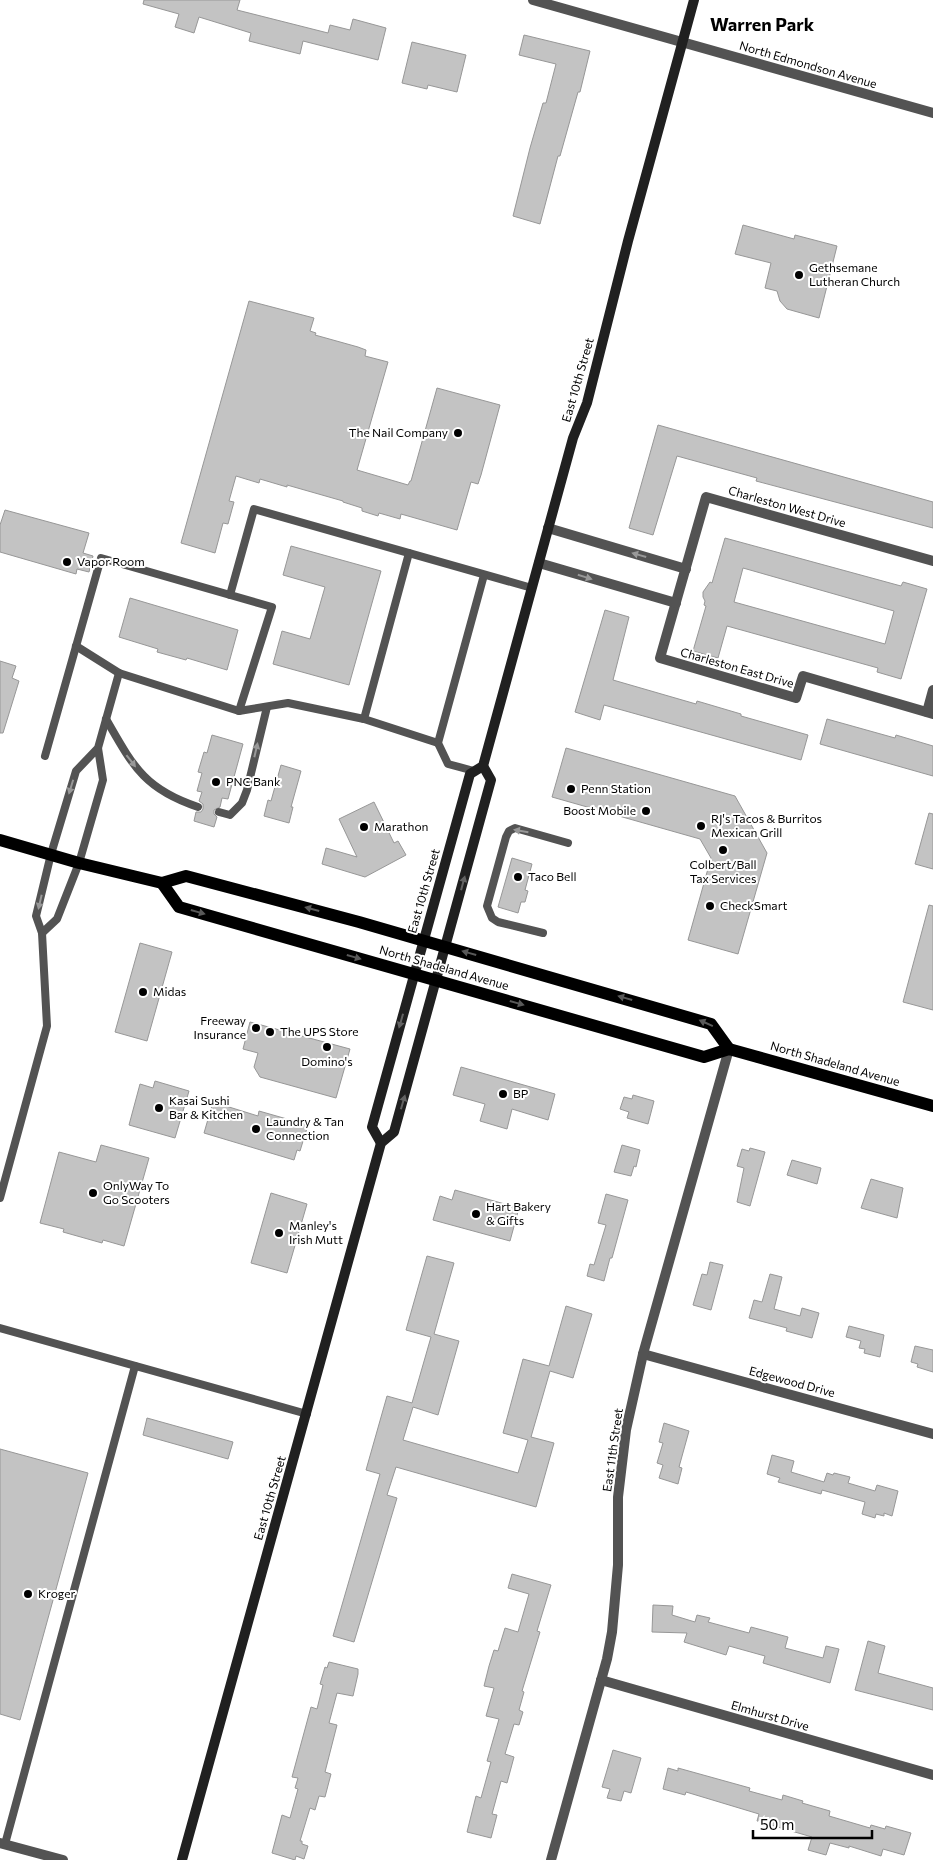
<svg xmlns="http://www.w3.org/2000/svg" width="933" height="1860" viewBox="0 0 933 1860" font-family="Commissioner,sans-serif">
  <rect width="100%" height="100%" fill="#fff"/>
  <g fill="#c3c3c3" stroke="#979797" fill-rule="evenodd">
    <path d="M144,0H240L237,10L328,33L330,25L350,30L353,19L386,28L378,60L303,41L300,54L249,41L251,33L199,17L194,33L175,27L179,14L143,4Z"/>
    <path d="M524,35L590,51L580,92H578L560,156H558L540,224L513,216L530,148L543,103H546L556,64L519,55Z"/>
    <path d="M412,42L466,55L457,92L428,85L427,89L402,83Z"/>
    <path d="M743,225L794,239L795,235L837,246L819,318L787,309L780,301L777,291L765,288L771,263L735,254Z"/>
    <path d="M249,301L314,318L310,331L316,333L315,335L358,347L366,350L365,356L388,362L357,470L408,485L410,481H411L437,388L500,405L481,475L478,484L471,482L457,530L401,514L400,519L379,513L378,516L362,511V508L343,502V501L287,485V487L260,479L259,483L236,476L229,501L234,502L228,524L223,523L215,553L181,543Z"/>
    <path d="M658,425L933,502V528L756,481L757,478L677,456L653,535L629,528Z"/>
    <path d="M5,510L89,533L83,553L93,556L89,572L77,569L76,574L0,552V525Z"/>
    <path d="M725,538L901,586L903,582L927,589L901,679L877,672L878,668L727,626L718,658L693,651L706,606L704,605L705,601L703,597V592L710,582L712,583ZM743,568L894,611L885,644L734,602Z"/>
    <path d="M291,546L381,571L349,685L273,664L282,631L310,639L325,587L283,575Z"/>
    <path d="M130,598L238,630L227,670L187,658L186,660L157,652L158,649L119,637Z"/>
    <path d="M605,610L629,617L613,680L696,704L697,701L741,714V716L808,735L801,760L604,705L600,720L575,712Z"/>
    <path d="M0,661L16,666L12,678L19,681L3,733H0Z"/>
    <path d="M827,719L895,738L896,735L933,746V776L820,744Z"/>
    <path d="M212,735L243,744L228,799L222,798L220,807L214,810V814L217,817L214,827L194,821L196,812H201L203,809V804L199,801L202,792L197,791L202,773L198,772L204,752L207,753Z"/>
    <path d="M566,748L735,796L767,853L738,954L688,940L711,858L700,839L552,797Z"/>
    <path d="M281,765L301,771L291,807H293L289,823L264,816L268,800L271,801Z"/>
    <path d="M374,802L394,843L398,841L406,855L365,877L322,864L326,848L357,857L339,819Z"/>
    <path d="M929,813L933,814V869L915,864Z"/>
    <path d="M512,858L532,864L525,890L528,891L525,902H521L518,913L498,907Z"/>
    <path d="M929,905L933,906V1010L903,1002Z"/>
    <path d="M140,943L172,952L147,1041L115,1032Z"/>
    <path d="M250,1022L350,1049L336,1098L260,1077L254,1067L258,1053L243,1049Z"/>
    <path d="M461,1067L555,1094L548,1120L512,1109L507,1129L480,1121L485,1104L453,1095Z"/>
    <path d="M155,1081L189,1091L175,1138L129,1125L140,1084L153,1088Z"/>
    <path d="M633,1095L654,1101L648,1124L627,1118L629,1112L620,1109L624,1097L632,1099Z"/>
    <path d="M213,1102L258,1116L259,1111L308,1125L300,1151L297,1150L294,1160L204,1133Z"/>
    <path d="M101,1145L149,1158L124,1246L103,1240L102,1243L63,1232L64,1229L40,1223L59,1152L96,1162Z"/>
    <path d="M622,1145L640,1150L636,1167L634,1166L631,1176L614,1172Z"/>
    <path d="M750,1148L765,1152L750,1206L737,1202L744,1168L737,1166L742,1149L749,1151Z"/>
    <path d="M792,1160L821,1168L817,1184L787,1175Z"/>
    <path d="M871,1179L903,1188L897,1218L861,1208Z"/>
    <path d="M455,1190L519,1208L510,1241L433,1220L440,1196L452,1200Z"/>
    <path d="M271,1193L307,1204L287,1273L251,1263Z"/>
    <path d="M606,1194L628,1200L612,1258H610L604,1281L587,1276L590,1264L594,1265L606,1225L598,1223Z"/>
    <path d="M427,1256L454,1263L434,1334L459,1341L438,1415L413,1407L403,1440L518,1473L528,1440L503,1433L523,1359L549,1366L566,1306L592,1314L573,1378L550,1371L531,1437L554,1443L536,1507L396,1467L387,1495L397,1498L354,1642L333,1636L380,1474L366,1470L387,1396L412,1403L431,1337L406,1330Z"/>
    <path d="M710,1262L723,1265L711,1310L693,1305L702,1274L707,1275Z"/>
    <path d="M770,1274L782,1277L774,1309L800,1316L802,1308L819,1313L812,1338L786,1331L787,1328L749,1318L754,1300L762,1302Z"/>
    <path d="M849,1326L884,1335L880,1357L864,1353L865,1349L859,1348L861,1341L846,1337Z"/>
    <path d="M915,1346L933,1350V1372L917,1367L918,1364L911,1362Z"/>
    <path d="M147,1418L233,1442L228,1459L143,1435Z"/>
    <path d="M664,1423L689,1431L679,1467L682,1468L678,1484L659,1478L663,1465L657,1463L663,1443L659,1442Z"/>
    <path d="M0,1449L88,1473L20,1720L0,1714Z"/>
    <path d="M772,1455L794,1461L791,1472L824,1482L827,1473L833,1475L834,1473L850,1477L848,1483L875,1491L877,1485L898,1491L892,1516L884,1513V1516L876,1514L875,1518L862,1514L865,1502L822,1490L821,1494L778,1482L780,1478L767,1474Z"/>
    <path d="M512,1574L551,1585L537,1631L540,1632L522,1691L524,1692L519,1710L523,1712L519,1725L514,1724L505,1754L514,1757L507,1783L501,1781L492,1814L497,1815L491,1838L467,1832L476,1796L481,1798L491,1762L487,1761L499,1719L486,1716L494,1688L484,1686L489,1666L494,1650L498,1651L505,1628L518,1632L529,1594L508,1588Z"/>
    <path d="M653,1605L673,1606L672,1615L695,1622L697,1615L710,1618L708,1622L749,1633L751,1627L788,1637L785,1648L823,1658L826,1646L839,1649L830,1683L763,1663L765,1656L729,1646L726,1655L684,1642L687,1633L652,1632Z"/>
    <path d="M868,1641L885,1646L878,1673L933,1688V1710L855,1690Z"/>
    <path d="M329,1662L358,1669V1674L353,1696L337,1693L329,1723L337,1725L325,1772L331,1774L325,1797L319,1796L315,1810L310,1808L300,1841H302V1844L308,1846L304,1859L296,1856L295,1860L272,1853L282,1815L290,1818L298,1789L295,1788L298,1778L292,1777L311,1707L317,1709L323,1685L320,1684L325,1667L327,1668Z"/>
    <path d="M613,1750L641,1758L631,1793L624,1791L621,1801L607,1798L610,1789L602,1787Z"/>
    <path d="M668,1768L678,1771V1768L750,1788L749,1791L782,1800L783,1795L803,1801L802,1803L830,1811L829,1816L870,1828L871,1825L885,1829L886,1826L911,1833L904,1855L883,1849L881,1856L849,1846V1848L830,1843L826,1855L808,1850L812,1837L757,1821L759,1814L686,1792L685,1795L663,1789Z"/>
  </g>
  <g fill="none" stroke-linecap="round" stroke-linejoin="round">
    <g stroke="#535353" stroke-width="8">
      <path d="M230,595L254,509L532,588"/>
      <path d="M76,646L119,673"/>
      <path d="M106,719C133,766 144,789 198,807"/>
      <path d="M364,719L409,553"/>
      <path d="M98,748L76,771L51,854L36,916L42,933L57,919L79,863L103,780L98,748L119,673L239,711L288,703L364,719L438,743"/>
      <path d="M45,756L101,558L272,607L239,711"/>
      <path d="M474,771L448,764L438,743L484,575"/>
      <path d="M219,812L230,815L242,803L247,790L267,707"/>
      <path d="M543,933L498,922L492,918L487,906L506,837L509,831L515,828L568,843"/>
      <path d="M0,1198L47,1026L42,933"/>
      <path d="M0,1328L307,1414"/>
      <path d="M5,1844L135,1366"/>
    </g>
    <g stroke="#535353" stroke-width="10">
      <path d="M533,0L933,113"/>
      <path d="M548,528L686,569"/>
      <path d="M933,561L706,497L660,658L796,698L803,676L933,714"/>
      <path d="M539,563L676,603"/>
      <path d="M927,712L933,690"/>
      <path d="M643,1354L933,1434"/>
      <path d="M601,1680L933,1775"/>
      <path d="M0,1843L63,1860"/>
      <path d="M551,1860L607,1659L612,1632L618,1565V1497L626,1430L643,1354L729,1049"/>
    </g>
    <g stroke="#202020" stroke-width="10">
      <path d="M381,1143L372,1127L470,774L483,766L573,438L587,403L628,241L694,0"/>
      <path d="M182,1860L381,1143L394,1132L491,780L483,766"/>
    </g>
    <g stroke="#000" stroke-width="12">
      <path d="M0,840L79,863L162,883L186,876L359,922L711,1024L729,1049"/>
      <path d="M162,883L179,907L704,1057L729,1049L933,1106"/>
    </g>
  </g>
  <defs><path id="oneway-solid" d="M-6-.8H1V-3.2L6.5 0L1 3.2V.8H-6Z" transform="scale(1.25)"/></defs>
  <g fill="#989898">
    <use href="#oneway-solid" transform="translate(639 555) rotate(-164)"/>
    <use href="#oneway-solid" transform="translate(585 577) rotate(17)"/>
    <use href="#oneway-solid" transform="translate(256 750) rotate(-77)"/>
    <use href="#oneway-solid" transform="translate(131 761) rotate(52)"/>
    <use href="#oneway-solid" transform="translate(71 787) rotate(107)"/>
    <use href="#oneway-solid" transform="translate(521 831) rotate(-170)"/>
    <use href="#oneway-solid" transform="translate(40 902) rotate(103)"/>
  </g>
  <g fill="#636363">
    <use href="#oneway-solid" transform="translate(463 883) rotate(-75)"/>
    <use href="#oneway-solid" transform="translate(401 1021) rotate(106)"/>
    <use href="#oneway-solid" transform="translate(403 1102) rotate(-74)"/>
  </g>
  <g fill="#595959">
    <use href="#oneway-solid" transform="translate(312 909) rotate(-165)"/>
    <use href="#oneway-solid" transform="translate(198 912) rotate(16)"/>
    <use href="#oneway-solid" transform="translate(469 953) rotate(-164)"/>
    <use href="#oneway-solid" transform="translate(354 957) rotate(16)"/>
    <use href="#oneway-solid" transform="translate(625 998) rotate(-164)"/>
    <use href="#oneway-solid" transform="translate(517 1003) rotate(16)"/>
    <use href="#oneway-solid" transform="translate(706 1023) rotate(-156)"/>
  </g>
  <g fill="#000" stroke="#fff" stroke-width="2">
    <circle cx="799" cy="275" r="5"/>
    <circle cx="458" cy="433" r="5"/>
    <circle cx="67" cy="562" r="5"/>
    <circle cx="216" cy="782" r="5"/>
    <circle cx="571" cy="789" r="5"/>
    <circle cx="646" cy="811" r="5"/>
    <circle cx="701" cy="826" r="5"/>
    <circle cx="364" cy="827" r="5"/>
    <circle cx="723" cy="850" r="5"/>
    <circle cx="518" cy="877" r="5"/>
    <circle cx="710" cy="906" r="5"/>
    <circle cx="143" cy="992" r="5"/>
    <circle cx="256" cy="1028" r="5"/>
    <circle cx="270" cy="1032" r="5"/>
    <circle cx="327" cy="1047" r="5"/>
    <circle cx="503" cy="1094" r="5"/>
    <circle cx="159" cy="1108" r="5"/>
    <circle cx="256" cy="1129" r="5"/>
    <circle cx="93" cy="1193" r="5"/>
    <circle cx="476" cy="1214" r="5"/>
    <circle cx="279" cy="1233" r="5"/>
    <circle cx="28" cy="1594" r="5"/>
  </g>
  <g text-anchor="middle" stroke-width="4" stroke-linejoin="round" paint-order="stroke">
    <g font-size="12" fill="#000" stroke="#fff">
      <text transform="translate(808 65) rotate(16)" y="4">North Edmondson Avenue</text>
      <text transform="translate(578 380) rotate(-74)" y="4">East 10th Street</text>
      <text transform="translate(787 507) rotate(16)" y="4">Charleston West Drive</text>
      <text transform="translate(737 668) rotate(16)" y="4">Charleston East Drive</text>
      <text transform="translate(424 891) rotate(-74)" y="4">East 10th Street</text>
      <text transform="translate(444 968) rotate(16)" y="4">North Shadeland Avenue</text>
      <text transform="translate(835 1064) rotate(16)" y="4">North Shadeland Avenue</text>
      <text transform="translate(792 1382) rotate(15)" y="4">Edgewood Drive</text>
      <text transform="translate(613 1450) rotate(-82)" y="4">East 11th Street</text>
      <text transform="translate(270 1498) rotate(-74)" y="4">East 10th Street</text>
      <text transform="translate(770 1716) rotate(16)" y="4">Elmhurst Drive</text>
    </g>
    <g font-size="12" fill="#000" stroke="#fff" text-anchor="start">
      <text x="809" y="272">Gethsemane<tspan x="809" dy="14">Lutheran Church</tspan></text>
      <text x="448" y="437" text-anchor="end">The Nail Company</text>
      <text x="77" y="566">Vapor Room</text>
      <text x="226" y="786">PNC Bank</text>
      <text x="581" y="793">Penn Station</text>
      <text x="636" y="815" text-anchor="end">Boost Mobile</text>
      <text x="711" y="823">RJ's Tacos &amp; Burritos<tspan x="711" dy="14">Mexican Grill</tspan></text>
      <text x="374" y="831">Marathon</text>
      <text x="723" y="869" text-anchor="middle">Colbert/Ball<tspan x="723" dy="14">Tax Services</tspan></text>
      <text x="528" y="881">Taco Bell</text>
      <text x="720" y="910">CheckSmart</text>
      <text x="153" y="996">Midas</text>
      <text x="246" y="1025" text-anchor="end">Freeway<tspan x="246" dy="14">Insurance</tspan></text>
      <text x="280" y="1036">The UPS Store</text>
      <text x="327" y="1066" text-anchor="middle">Domino's</text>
      <text x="513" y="1098">BP</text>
      <text x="169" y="1105">Kasai Sushi<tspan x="169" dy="14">Bar &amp; Kitchen</tspan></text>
      <text x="266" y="1126">Laundry &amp; Tan<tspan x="266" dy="14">Connection</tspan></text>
      <text x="103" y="1190">OnlyWay To<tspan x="103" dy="14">Go Scooters</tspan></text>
      <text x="486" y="1211">Hart Bakery<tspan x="486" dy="14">&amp; Gifts</tspan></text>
      <text x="289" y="1230">Manley's<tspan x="289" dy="14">Irish Mutt</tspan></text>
      <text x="38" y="1598">Kroger</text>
    </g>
    <g font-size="18" font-weight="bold" fill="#000" stroke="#fff">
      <text x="762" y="31">Warren Park</text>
    </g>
  </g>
  <path d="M753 1830v8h119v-8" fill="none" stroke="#000000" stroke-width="2.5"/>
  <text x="760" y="1830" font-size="15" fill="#000000" stroke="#ffffff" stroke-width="4" paint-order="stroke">50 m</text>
</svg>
